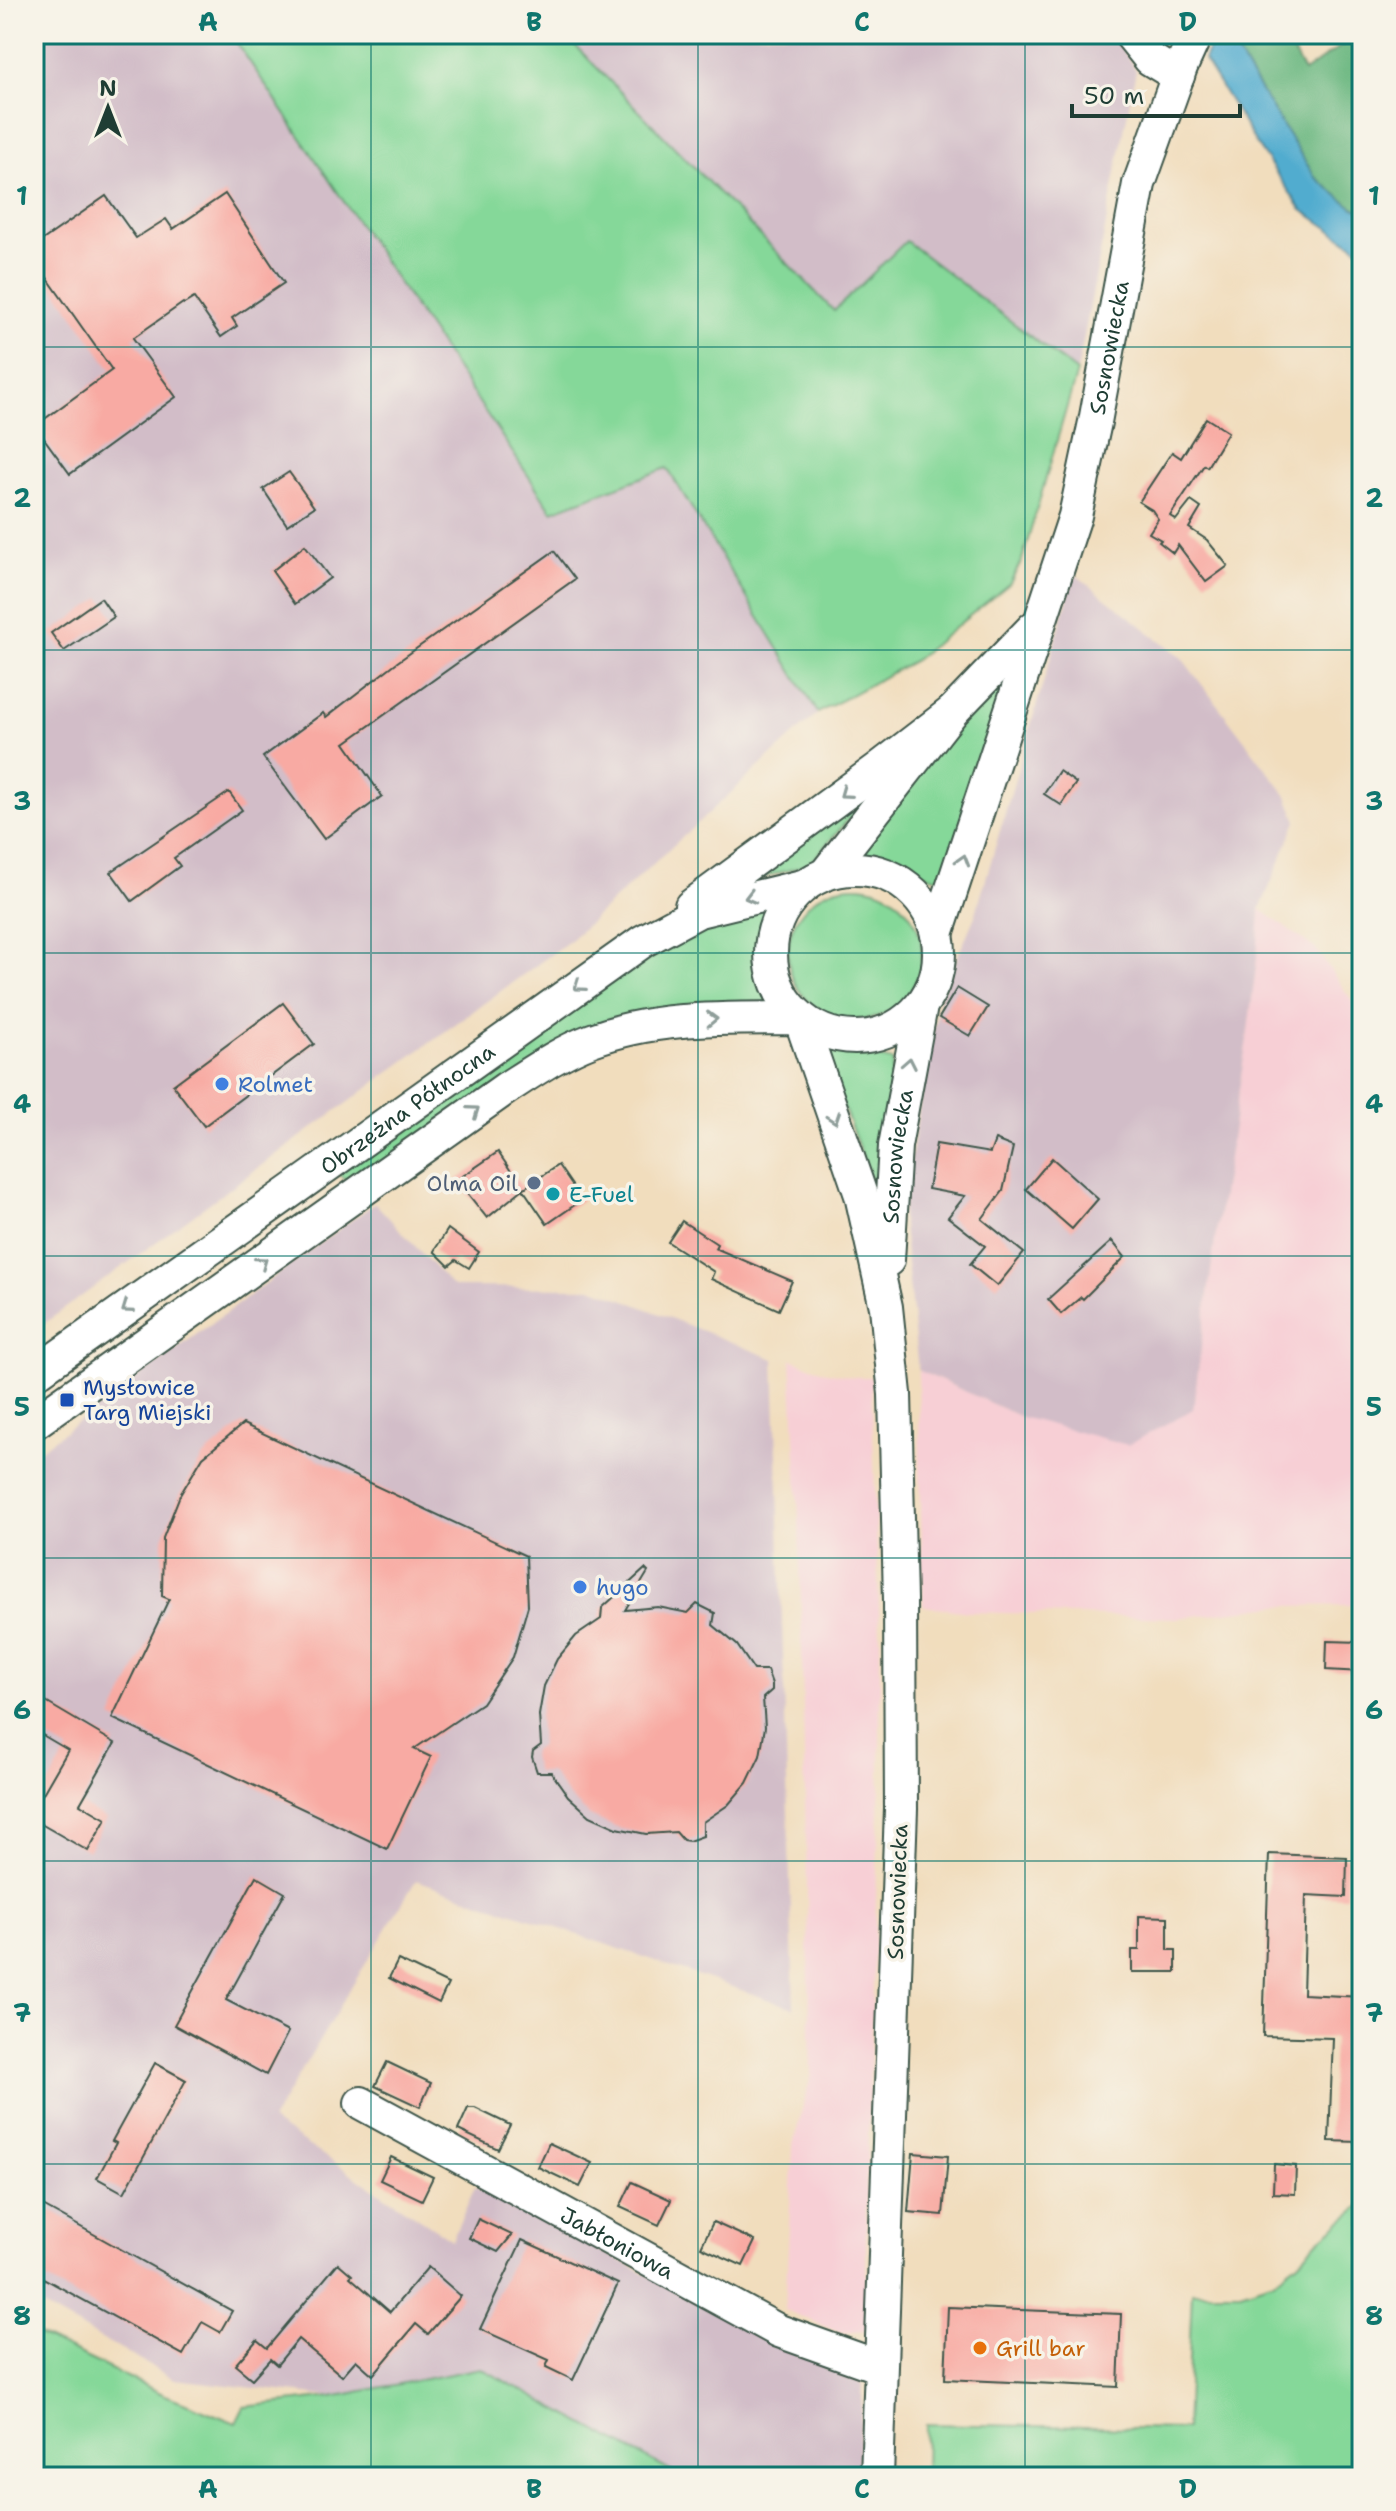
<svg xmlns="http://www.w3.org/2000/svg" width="1396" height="2511" viewBox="0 0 1396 2511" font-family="'Shantell Sans',sans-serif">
  <rect width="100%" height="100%" fill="#f7f3e8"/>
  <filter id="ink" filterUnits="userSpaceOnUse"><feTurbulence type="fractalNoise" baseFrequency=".0125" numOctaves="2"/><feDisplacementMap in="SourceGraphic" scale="16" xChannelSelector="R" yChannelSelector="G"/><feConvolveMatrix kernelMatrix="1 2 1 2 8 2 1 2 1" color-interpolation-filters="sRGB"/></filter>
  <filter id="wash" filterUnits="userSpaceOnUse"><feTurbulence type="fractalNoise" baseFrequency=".006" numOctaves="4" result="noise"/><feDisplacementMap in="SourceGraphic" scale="32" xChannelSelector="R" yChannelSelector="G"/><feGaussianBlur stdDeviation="1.8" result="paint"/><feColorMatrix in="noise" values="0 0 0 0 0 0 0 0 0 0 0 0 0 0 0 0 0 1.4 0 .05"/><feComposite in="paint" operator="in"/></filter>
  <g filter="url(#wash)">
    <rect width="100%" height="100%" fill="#f1ddbd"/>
    <g fill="#f7cfd5">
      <path d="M1260,909L1316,949L1362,1015V1605L1276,1606L1177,1618L969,1612L923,1606L918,1370L1021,1417L1193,1409L1216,1232L1247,1039L1257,957Z"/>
      <path d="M791,1359L826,1372L854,1377H871L880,1636V1785L866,2189V2331L841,2333L785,2310L793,2145L811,2076L799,1519Z"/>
    </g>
    <g fill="#d2bdc8">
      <path d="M34,34H231L552,511L667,468L818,713L568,942L34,1331Z"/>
      <path d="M564,34H1112L1136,70L1077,372L906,241L834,312Z"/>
      <path d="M1075,574L1181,657L1287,796L1297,821L1260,909L1257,957L1247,1039L1216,1232L1193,1409L1128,1445L1021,1417L918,1370L902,1215L921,1097L940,997L975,916Z"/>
      <path d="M375,1203L453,1287L594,1288L774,1359L794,2008L416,1880L271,2121L452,2240L475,2187L863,2384L857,2477H681L480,2368L332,2397L174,2379L34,2302V1454Z"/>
    </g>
    <g fill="#85d899" stroke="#528a66" stroke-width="2">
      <path d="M231,34H564L834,311L906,241L1077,372L1022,560L1010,583L915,660L818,713L667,468L552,511Z"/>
      <path d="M1006,669L1012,670L948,881L851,853Z"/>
      <path d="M859,793L867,798L810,864L740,884Z"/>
      <circle cx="855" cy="953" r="67"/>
      <path d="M768,906C756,946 754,959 769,999L767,1002L707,1003L646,1012L350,1183L337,1173L669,941L719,918Z"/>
      <path d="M820,1045L893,1061L877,1185L872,1182Z"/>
      <path d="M1362,2205V2477H925L926,2424L1186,2429L1192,2292H1240L1272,2282L1298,2262L1319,2240Z"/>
      <path d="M34,2333L163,2394L236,2423L244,2407L332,2397L481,2368L681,2477H34Z"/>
    </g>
    <path fill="#6cb881" stroke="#467a5a" stroke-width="2" d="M1225,34H1283L1304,72L1358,34H1362V211L1352,207L1315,177Z"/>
    <path fill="#51accf" stroke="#387482" stroke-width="2" d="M1215,34H1225L1315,177L1352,207L1362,211V263L1360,261L1362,251L1302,210L1259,148L1204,60Z"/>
    <g id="blocks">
      <g fill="#f8aaa3">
        <path d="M225,194L284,283L232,318L237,326L221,337L194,298L184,304L183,303L133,338L176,397L70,474L35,426L112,370L34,259V246L106,196L136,238L166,219L173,229Z"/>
        <path d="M1206,418L1228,432L1207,467L1204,465L1170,516L1176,520L1191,501L1201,508L1189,528L1207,540L1228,566L1206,582L1178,545L1173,553L1159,542L1161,540L1149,533L1158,519L1152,510L1139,502L1172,452L1181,458Z"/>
        <path d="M289,472L314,507L287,525L263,489Z"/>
        <path d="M305,545L330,578L295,604L272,571Z"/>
        <path d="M554,551L575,579L345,743L382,796L324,839L263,757L323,713L326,717L396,663Z"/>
        <path d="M101,598L114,617L64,651L51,633Z"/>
        <path d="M1059,771L1076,783L1061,805L1044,794Z"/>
        <path d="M229,792L242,810L174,858L180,866L132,901L111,872Z"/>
        <path d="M957,988L988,1007L970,1036L939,1018Z"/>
        <path d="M283,1003L314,1044L204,1126L173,1085Z"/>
        <path d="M995,1140L1013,1147L1003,1191L982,1219L1024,1253L997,1286L970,1264L985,1246L948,1217L965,1196L928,1189L936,1144L990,1153Z"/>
        <path d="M498,1152L523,1189L487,1218L457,1180Z"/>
        <path d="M1052,1158L1098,1199L1072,1229L1026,1189Z"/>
        <path d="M558,1165L582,1200L547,1224L523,1189Z"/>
        <path d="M682,1221L717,1244L715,1248L792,1281L779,1310L711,1279L714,1272L668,1242Z"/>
        <path d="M448,1229L479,1252L469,1268L456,1260L449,1266L434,1251Z"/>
        <path d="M1112,1241L1125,1257L1083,1299L1081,1297L1061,1314L1048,1299Z"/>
        <path d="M243,1424L526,1556L528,1606L513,1657L482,1703L414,1749L431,1757L387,1849L112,1718L169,1599L162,1596L163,1538L180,1495L203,1457Z"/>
        <path d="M645,1569L648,1572L625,1610L658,1607L688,1613L697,1604L715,1613L713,1625L737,1645L754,1670H767L772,1684V1690L763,1698L765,1727L760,1756L747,1783L728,1805L703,1822V1836L689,1841L683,1840L676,1832L646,1834L617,1828L590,1816L568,1796L551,1772H537L532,1757L533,1751L541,1745L539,1715L544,1686L557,1659L576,1636L601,1619L602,1608Z"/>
        <path d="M1327,1641L1362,1642V1672L1326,1670Z"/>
        <path d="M34,1695L115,1743L80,1804L106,1819L88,1851L34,1820V1809L68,1750L34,1730Z"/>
        <path d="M1269,1854L1347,1857L1346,1897L1306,1895L1303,1994L1362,1997L1358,2142L1329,2141L1333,2038L1263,2036Z"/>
        <path d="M256,1876L285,1893L226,2000L288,2032L266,2075L174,2025Z"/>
        <path d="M1139,1916L1168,1917V1950H1176V1972H1132V1950H1139Z"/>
        <path d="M398,1960L448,1984L439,2003L389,1978Z"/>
        <path d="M387,2062L431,2083L420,2107L375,2086Z"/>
        <path d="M155,2063L186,2080L124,2193L97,2178L116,2143L112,2141Z"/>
        <path d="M468,2108H475L510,2125L498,2149L458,2130Z"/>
        <path d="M549,2143L592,2163L580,2187L538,2167Z"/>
        <path d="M913,2153L948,2156L943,2215L908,2212Z"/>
        <path d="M391,2157L433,2177L422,2200L380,2180Z"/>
        <path d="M1274,2164L1296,2166L1295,2194L1273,2193Z"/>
        <path d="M632,2182L671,2200L659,2225L620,2207Z"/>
        <path d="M34,2201L232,2311L220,2332L202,2322L183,2355L34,2273Z"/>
        <path d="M478,2219L512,2235L498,2252L469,2238Z"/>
        <path d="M713,2222L755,2241L743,2266L701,2247Z"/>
        <path d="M522,2240L618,2284L573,2380L546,2367L549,2360L480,2329Z"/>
        <path d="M338,2263L352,2275L350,2277L390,2312L428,2267L461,2296L428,2334L416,2324L373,2375L356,2360L342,2376L298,2339L277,2365L270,2359L252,2379L235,2365L257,2340L267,2348Z"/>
        <path d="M948,2307L1121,2314L1118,2387L945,2379Z"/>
      </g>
    </g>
  </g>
  <g filter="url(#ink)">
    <use href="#blocks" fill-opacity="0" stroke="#3e5549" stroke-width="2"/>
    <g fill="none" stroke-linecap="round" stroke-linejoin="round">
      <g stroke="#3e5549" stroke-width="36">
        <g id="minor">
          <path d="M1130,34L1150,59L1178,76"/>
          <circle cx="855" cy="953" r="84"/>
          <path d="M827,872L952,712L1033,628"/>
          <path d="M691,906L878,769L952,712"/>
          <path id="s1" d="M937,934L1075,516L1095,422L1139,184L1181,67L1196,34"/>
          <path d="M800,1018L861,1195L886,1307L895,1394L900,1600L901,1809L877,2477"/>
          <path id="s2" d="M888,1260L895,1146L921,1006"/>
          <path id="s3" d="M34,1374L643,941L699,911L802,886"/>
          <path d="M34,1423L505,1089C533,1071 560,1052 592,1040C658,1015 731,1019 800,1018"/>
          <path id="s4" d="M361,2103L779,2331L880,2367"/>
        </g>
      </g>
      <use href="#minor" stroke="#fff" stroke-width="32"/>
    </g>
    <defs><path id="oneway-chevron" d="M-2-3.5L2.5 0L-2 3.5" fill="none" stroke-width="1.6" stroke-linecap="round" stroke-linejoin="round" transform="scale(2)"/></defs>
    <g stroke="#8f9e9a">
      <use href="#oneway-chevron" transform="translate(845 793) rotate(144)"/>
      <use href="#oneway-chevron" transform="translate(963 860) rotate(-73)"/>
      <use href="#oneway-chevron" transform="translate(750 897) rotate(165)"/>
      <use href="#oneway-chevron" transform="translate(579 986) rotate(145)"/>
      <use href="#oneway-chevron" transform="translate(712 1019) rotate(-2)"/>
      <use href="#oneway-chevron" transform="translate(909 1063) rotate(-79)"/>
      <use href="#oneway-chevron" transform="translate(474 1111) rotate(-35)"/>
      <use href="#oneway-chevron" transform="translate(834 1118) rotate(71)"/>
      <use href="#oneway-chevron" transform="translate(262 1262) rotate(-36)"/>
      <use href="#oneway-chevron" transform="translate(127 1308) rotate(145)"/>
    </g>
  </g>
  <path fill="none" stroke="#0f766e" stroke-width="2" stroke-opacity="0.55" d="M371,34V2477M698,34V2477M1025,34V2477M34,347H1362M34,650H1362M34,953H1362M34,1256H1362M34,1558H1362M34,1861H1362M34,2164H1362"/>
  <g fill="#3f7fe0" stroke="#f7f3e8" stroke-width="3">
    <circle cx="222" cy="1084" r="8"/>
    <circle cx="580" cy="1587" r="8"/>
  </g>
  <circle fill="#5c6f8a" stroke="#f7f3e8" stroke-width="3" cx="534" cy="1183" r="8"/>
  <circle fill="#0f9aa8" stroke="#f7f3e8" stroke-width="3" cx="553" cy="1194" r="8"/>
  <rect fill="#1a4fb4" stroke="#f7f3e8" stroke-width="3" x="59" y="1392" width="16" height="16" rx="4"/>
  <circle fill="#e8710a" stroke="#f7f3e8" stroke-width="3" cx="980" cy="2348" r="8"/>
  <g text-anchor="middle" stroke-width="7" stroke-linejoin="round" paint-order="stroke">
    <g font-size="22" fill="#1f3d34" stroke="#f7f3e8">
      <text dy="8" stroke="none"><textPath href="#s1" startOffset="612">Sosnowiecka</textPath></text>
      <text dy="8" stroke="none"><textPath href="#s3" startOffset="458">Obrzeżna Północna</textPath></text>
      <text dy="8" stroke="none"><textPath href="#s2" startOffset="104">Sosnowiecka</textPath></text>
      <text transform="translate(897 1892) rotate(-88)" y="8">Sosnowiecka</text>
      <text dy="8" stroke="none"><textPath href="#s4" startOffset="292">Jabłoniowa</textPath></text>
    </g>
    <g font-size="22" fill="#366cbe" stroke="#f7f3e8" text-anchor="start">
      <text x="238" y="1092">Rolmet</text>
      <text x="596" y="1595">hugo</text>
    </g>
    <g font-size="22" fill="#4e5e75" stroke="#f7f3e8" text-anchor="end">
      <text x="518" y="1191">Olma Oil</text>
    </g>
    <g font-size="22" fill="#0d838f" stroke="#f7f3e8" text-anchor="start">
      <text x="569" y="1202">E-Fuel</text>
    </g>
    <g font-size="22" fill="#164399" stroke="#f7f3e8" text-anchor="start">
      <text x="83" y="1395">Mysłowice<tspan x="83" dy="25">Targ Miejski</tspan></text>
    </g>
    <g font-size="22" fill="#c56008" stroke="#f7f3e8" text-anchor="start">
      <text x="996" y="2356">Grill bar</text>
    </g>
  </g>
  <rect width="1396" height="2511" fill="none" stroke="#f7f3e8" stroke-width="88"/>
  <g transform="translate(108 108)" stroke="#f7f3e8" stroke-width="6" paint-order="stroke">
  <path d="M0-6L14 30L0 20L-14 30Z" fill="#1f3d34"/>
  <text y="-12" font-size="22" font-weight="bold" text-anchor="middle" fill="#1f3d34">N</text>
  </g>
  <path d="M1072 104v12h168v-12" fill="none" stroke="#1f3d34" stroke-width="4"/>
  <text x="1084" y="104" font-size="24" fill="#1f3d34" stroke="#f7f3e8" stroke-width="6" paint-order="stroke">50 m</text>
  <rect x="44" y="44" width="1308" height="2423" fill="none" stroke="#0f766e" stroke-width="3"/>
  <g font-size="26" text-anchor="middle" font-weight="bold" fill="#0f766e">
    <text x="208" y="31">A</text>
    <text x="534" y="31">B</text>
    <text x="862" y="31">C</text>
    <text x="1188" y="31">D</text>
    <text x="22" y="205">1</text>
    <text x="1374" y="205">1</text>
    <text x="22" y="507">2</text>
    <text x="1374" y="507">2</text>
    <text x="22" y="810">3</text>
    <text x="1374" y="810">3</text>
    <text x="22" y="1113">4</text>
    <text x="1374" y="1113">4</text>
    <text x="22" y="1416">5</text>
    <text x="1374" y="1416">5</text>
    <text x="22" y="1719">6</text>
    <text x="1374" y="1719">6</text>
    <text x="22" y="2022">7</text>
    <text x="1374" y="2022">7</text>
    <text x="22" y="2325">8</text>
    <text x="1374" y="2325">8</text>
    <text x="208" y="2498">A</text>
    <text x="534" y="2498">B</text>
    <text x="862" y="2498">C</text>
    <text x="1188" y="2498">D</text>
  </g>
</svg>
